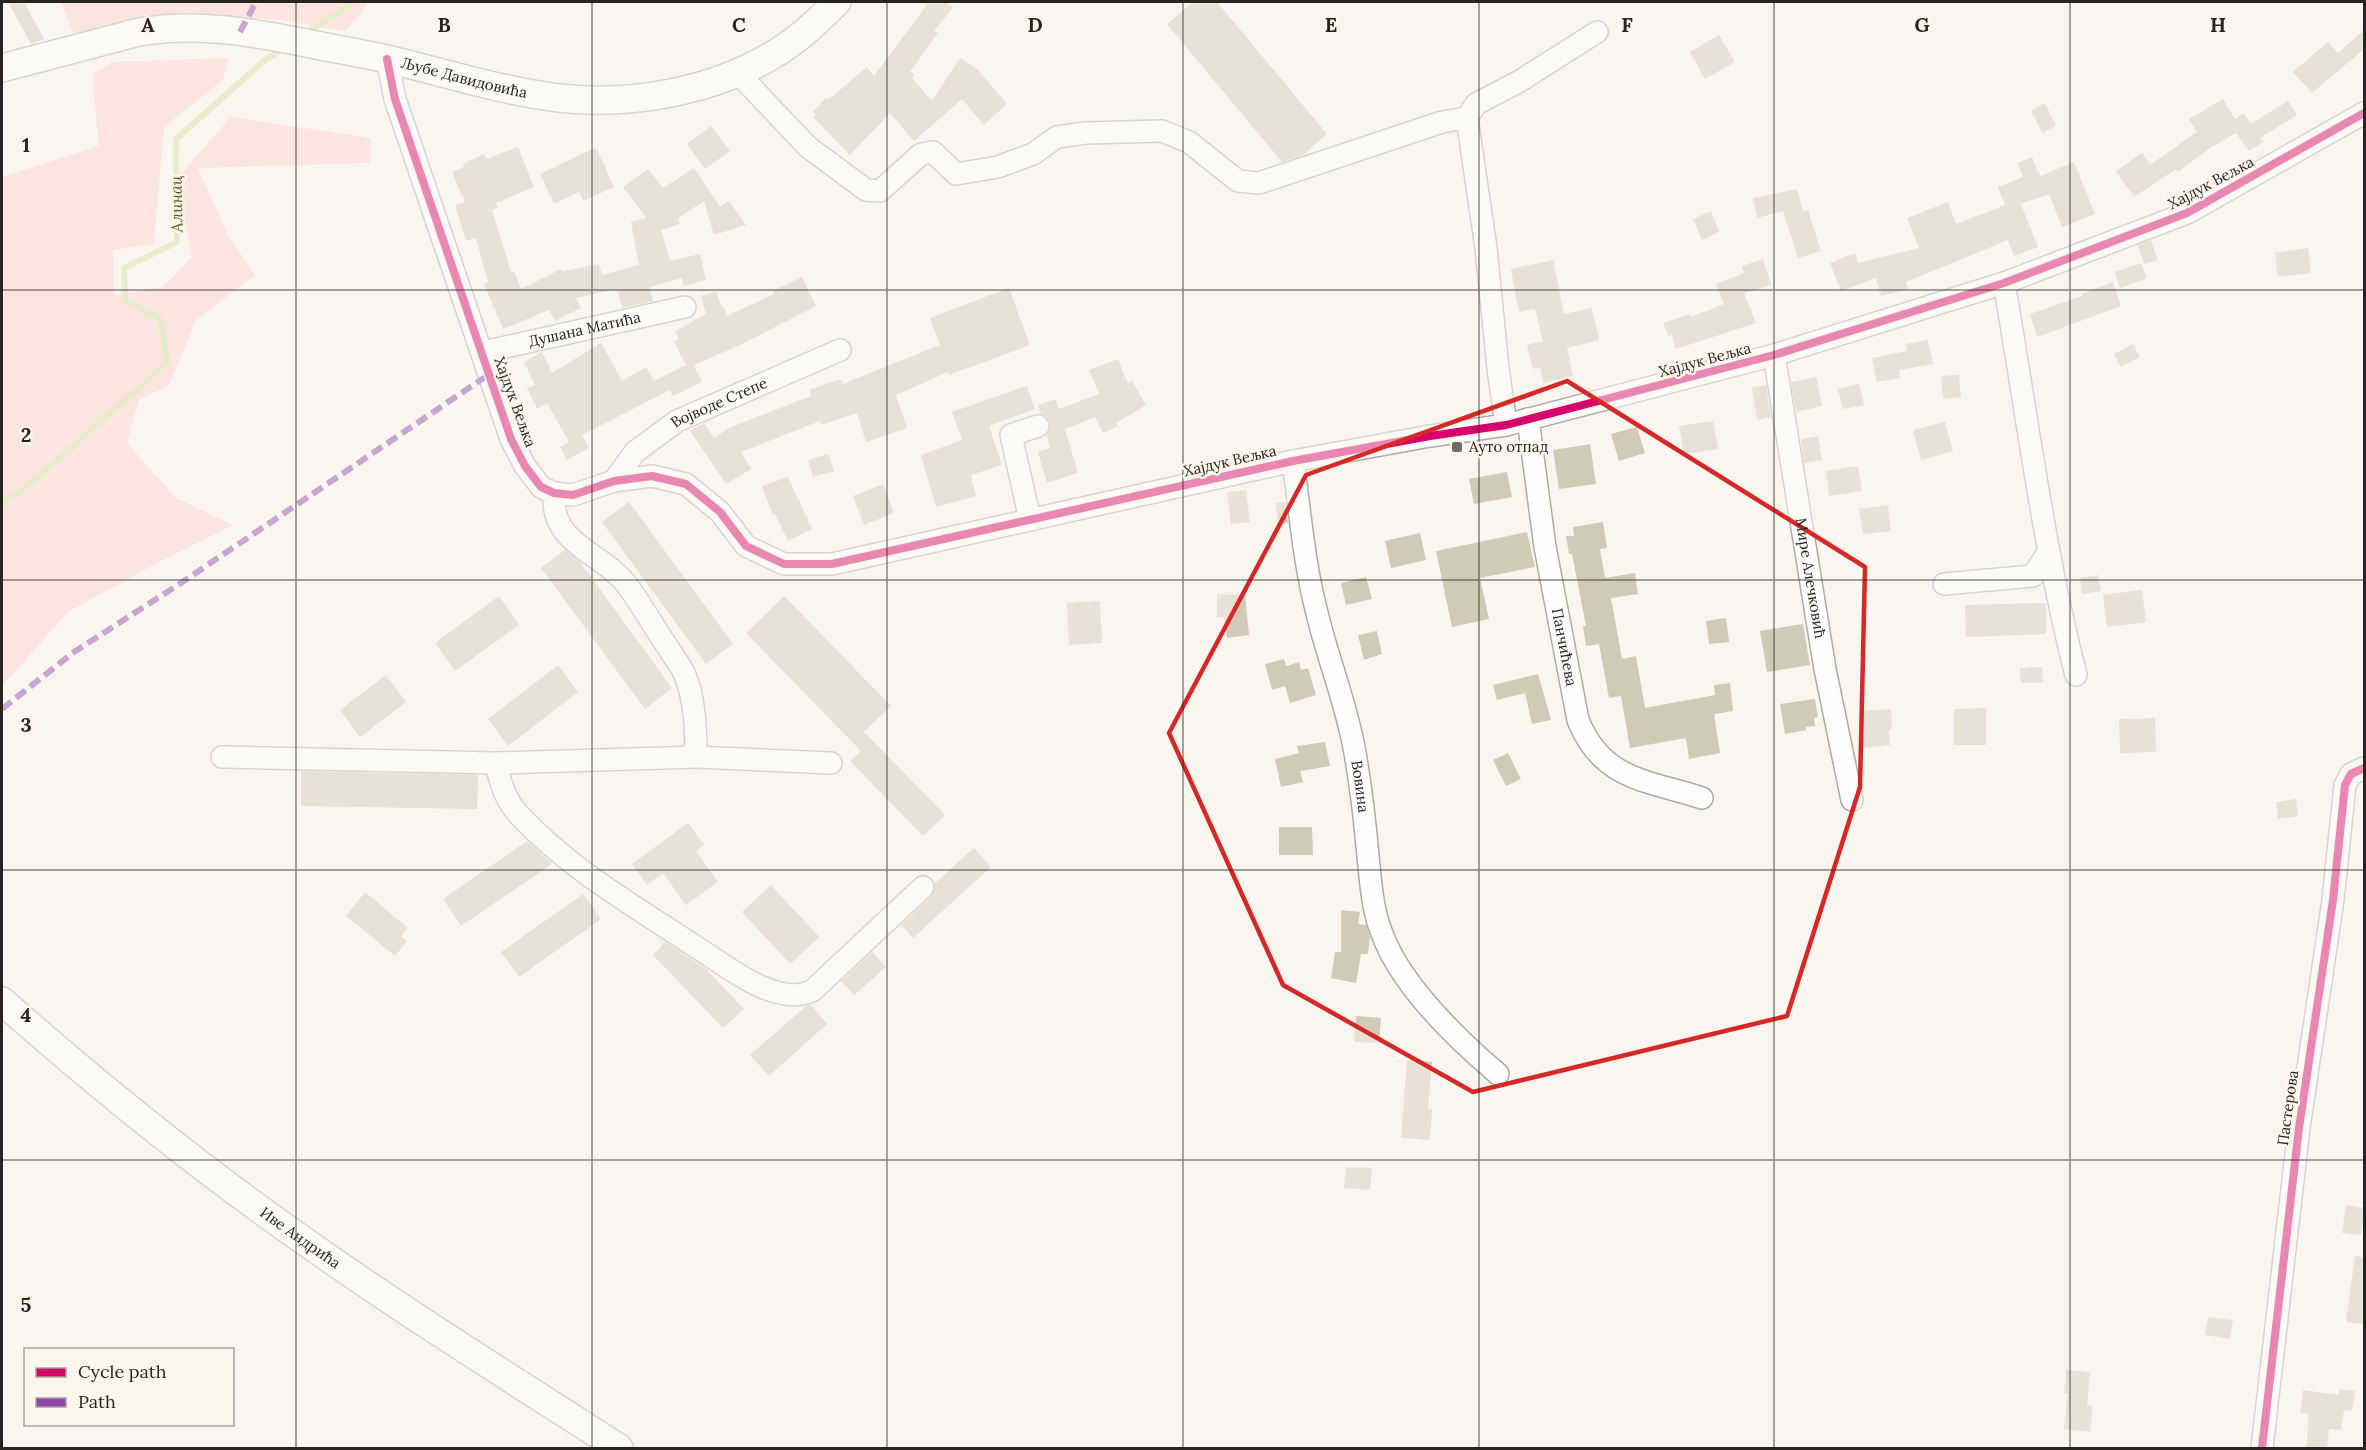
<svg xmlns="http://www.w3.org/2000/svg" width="2366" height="1450" viewBox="0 0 2366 1450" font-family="Lora,serif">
  <rect width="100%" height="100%" fill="#faf5ef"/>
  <path fill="#fcd1ca" d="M229,58L223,80L164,127L154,244L113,250L114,295L163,287L192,257L177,178L231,117L371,138L370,163L198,168L228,235L255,275L196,320L169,386L139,399L127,443L176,498L233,525L159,562L68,612L2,686V177L99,146L92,74L113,62Z"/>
  <path fill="#fcd0c9" d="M61,2H370L345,31L281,20L184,13L73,33Z"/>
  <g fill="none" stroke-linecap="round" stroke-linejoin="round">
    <g stroke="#d2dfa2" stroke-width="6">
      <path d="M305,34L344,9L350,2"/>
      <path d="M2,503L24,489L168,362L160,318L125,300L124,268L177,242L176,139L265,60L284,48"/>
    </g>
  </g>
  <g fill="#d0cab6">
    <path d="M8,2H24L44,39L31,44Z"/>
    <path d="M929,2H945L953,7L934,31L938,33L910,72L914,75L912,78L932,101L960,58L977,69L1007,104L984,125L962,99L914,141L890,113L850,155L813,117L815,114L813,112L826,98L828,100L867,67L874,76Z"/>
    <path d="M1193,2H1217L1327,134L1303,155L1282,162L1167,24Z"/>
    <path d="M2364,30V49L2312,93L2293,72L2328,42L2338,53Z"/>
    <path d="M1719,35L1735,62L1705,79L1690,52Z"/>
    <path d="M2223,99L2235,119L2244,113L2251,124L2288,101L2297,115L2260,138L2263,142L2249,151L2236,133L2210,148L2178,172L2176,169L2134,197L2116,171L2142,153L2150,165L2197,132L2189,119Z"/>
    <path d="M2045,103L2056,126L2042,133L2031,110Z"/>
    <path d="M711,126L730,151L705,169L687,144Z"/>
    <path d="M518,147L534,187L496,203L498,208L492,210L511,272L514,271L521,289L561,269L563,271L599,264L602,275L639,265L631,222L647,218L623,187L648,169L663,188L694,168L720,207L729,201L746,225L714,235L704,201L678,218L680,224L661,230L670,261L700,254L706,280L684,286L682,278L650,287L653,301L622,308L617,289L576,298L581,308L555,321L549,310L503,329L484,284L488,282L476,238L466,241L455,205L465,202L452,172L464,167L463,164L484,154L487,159Z"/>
    <path d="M594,148L597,149L614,187L583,201L579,192L554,204L540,174Z"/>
    <path d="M2032,157L2040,176L2074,162L2095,214L2062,227L2049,194L2021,204L2038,247L2014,256L2008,240L1906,282L1908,289L1881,296L1876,278L1841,291L1830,263L1855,253L1858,263L1919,248L1907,218L1948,202L1956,224L2005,205L1998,187L2023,177L2017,163Z"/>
    <path d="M1797,189L1803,212L1808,210L1821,251L1798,258L1783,211L1757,218L1753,198Z"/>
    <path d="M1711,211L1719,232L1702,240L1693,219Z"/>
    <path d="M2151,240L2158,260L2144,264L2138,245Z"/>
    <path d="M2308,248L2311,273L2278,277L2275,253Z"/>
    <path d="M1763,259L1771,285L1744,293L1756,323L1676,349L1672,335L1668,336L1663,323L1690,314L1691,317L1724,304L1716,284L1745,273L1742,266Z"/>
    <path d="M1553,260L1564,314L1592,308L1599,340L1567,348L1573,376L1543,383L1540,367L1533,369L1527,345L1543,341L1535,309L1519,312L1511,269Z"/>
    <path d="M2141,263L2147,278L2120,288L2115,272Z"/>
    <path d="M802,277L816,306L740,345L694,365L702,382L673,396L670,390L582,435L589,448L567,460L560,447L569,442L547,403L537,409L527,388L535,385L524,362L542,352L552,373L601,343L622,381L646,367L654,381L686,365L674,342L679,339L675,331L706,314L701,296L716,291L722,308L724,307L727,316L774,294L773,291Z"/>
    <path d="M2113,282L2121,306L2037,337L2030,314L2082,296L2081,294Z"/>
    <path d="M1009,288L1030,345L949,375L948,372L896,395L907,428L866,442L857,413L821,425L820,421L741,452L751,469L726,484L690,431L704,423L714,438L729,428L811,396L809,390L841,379L843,384L940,345L930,318Z"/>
    <path d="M1928,340L1933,364L1899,370L1900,378L1877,382L1872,358L1907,351L1906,344Z"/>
    <path d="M2133,344L2140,357L2121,367L2114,354Z"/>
    <path d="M1118,359L1128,384L1132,381L1146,405L1116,423L1118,426L1103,433L1095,417L1065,429L1078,473L1047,483L1038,452L1050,448L1047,435L1050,429V423L1047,417L1041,414L1038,405L1056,399L1059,409L1099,394L1089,370Z"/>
    <path d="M1959,375L1961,397L1943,399L1941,376Z"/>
    <path d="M1816,377L1822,406L1796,412L1791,382Z"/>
    <path d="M1859,384L1864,405L1843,409L1838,389Z"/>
    <path d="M1766,385L1771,417L1757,420L1752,387Z"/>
    <path d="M1027,386L1035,409L989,426L1002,465L971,475L976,496L936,507L921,455L962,440L952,412Z"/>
    <path d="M1713,421L1718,449L1684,454L1679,426Z"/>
    <path d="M1945,422L1953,451L1921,460L1913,430Z"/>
    <path d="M1637,427L1645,453L1619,461L1611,434Z"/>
    <path d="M1818,436L1822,460L1804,463L1801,439Z"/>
    <path d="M1590,444L1596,484L1559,489L1553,450Z"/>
    <path d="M828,454L834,471L813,477L808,460Z"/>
    <path d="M1858,466L1862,491L1829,496L1826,471Z"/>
    <path d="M1507,472L1512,497L1474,504L1469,479Z"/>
    <path d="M788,477L812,529L788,541L775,514L773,515L762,486Z"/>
    <path d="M883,484L894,513L864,525L853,496Z"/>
    <path d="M1246,490L1250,522L1231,524L1227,492Z"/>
    <path d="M629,502L733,644L706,664L602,522Z"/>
    <path d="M1285,502L1288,523L1278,524L1276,503Z"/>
    <path d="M1888,505L1891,531L1863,534L1859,509Z"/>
    <path d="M1603,522L1607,548L1600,549L1605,578L1635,573L1638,594L1611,598L1622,659L1636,656L1645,708L1715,695L1714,685L1730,683L1733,711L1714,714L1720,753L1689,759L1686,738L1630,748L1621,696L1609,698L1599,644L1586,646L1583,626H1586L1572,554H1569L1566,536H1574L1573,527Z"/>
    <path d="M1527,532L1535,567L1480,578L1489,619L1452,627L1436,551Z"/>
    <path d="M1420,533L1426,560L1391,568L1385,541Z"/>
    <path d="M565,550L580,562L672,688L645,709L541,568Z"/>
    <path d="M2098,575L2101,591L2082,594L2080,578Z"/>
    <path d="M1366,577L1372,599L1346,605L1341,583Z"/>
    <path d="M2142,590L2146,622L2107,627L2103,595Z"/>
    <path d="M1217,594L1245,595L1249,635L1227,638L1224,617H1217Z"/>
    <path d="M499,596L519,625L455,671L435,643Z"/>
    <path d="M784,596L891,706L864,732L945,815L923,836L850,761L861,751L746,633Z"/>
    <path d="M1100,601L1102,643L1069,645L1067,603Z"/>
    <path d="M2046,603V634L1966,637L1965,605Z"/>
    <path d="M1726,618L1729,642L1709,644L1706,621Z"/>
    <path d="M1803,624L1810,665L1767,672L1760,631Z"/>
    <path d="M1377,631L1382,654L1364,660L1358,635Z"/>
    <path d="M1284,659L1286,666L1299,662L1301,670L1308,668L1316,695L1290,703L1285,686L1272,690L1265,664Z"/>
    <path d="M558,665L578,692L508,746L488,719Z"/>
    <path d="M2042,667L2043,682L2021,683L2020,668Z"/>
    <path d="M1538,674L1551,720L1532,724L1525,693L1497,700L1493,685Z"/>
    <path d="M386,675L406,702L360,737L340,710Z"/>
    <path d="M1815,699L1818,717L1814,718L1815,726L1806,727V730L1785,734L1780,704Z"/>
    <path d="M1986,708V745H1954V709Z"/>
    <path d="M1891,709L1892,729L1889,730L1890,745L1863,748L1860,711Z"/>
    <path d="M2155,718L2156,752L2120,753L2119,719Z"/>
    <path d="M1325,742L1330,766L1300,771L1303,782L1281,787L1275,759L1299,753L1297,746Z"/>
    <path d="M1508,753L1521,779L1506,786L1493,760Z"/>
    <path d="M301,771L478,775L477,809L301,806Z"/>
    <path d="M2296,799L2298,816L2278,819L2276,802Z"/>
    <path d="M688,823L704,845L696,851L718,882L686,905L663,873L647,885L632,864Z"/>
    <path d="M1279,827H1312L1313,855H1279Z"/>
    <path d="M527,841L552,864L461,926L443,899Z"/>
    <path d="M974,848L991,867L913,938L901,925L932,896L935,890V883Z"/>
    <path d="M771,885L819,937L790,964L742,912Z"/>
    <path d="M365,892L408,928L401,936L407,941L395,956L346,916Z"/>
    <path d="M583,894L601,919L519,977L501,952Z"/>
    <path d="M1341,910L1360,912L1358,924L1366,925L1370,937L1368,954H1361L1356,983L1331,978L1335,952H1341Z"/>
    <path d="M665,942L706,969L744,1009L723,1028L653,955Z"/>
    <path d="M872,952L886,967L854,995L841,981Z"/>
    <path d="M811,1005L827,1024L769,1076L750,1055L806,1006Z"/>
    <path d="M1356,1016L1381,1018L1379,1043L1354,1042Z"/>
    <path d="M1407,1060L1432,1062L1428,1109H1432L1430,1140L1401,1138Z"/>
    <path d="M1346,1167L1372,1168L1370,1190L1344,1188Z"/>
    <path d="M2346,1205L2364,1208L2361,1235L2342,1233Z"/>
    <path d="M2355,1256L2364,1257L2363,1324L2346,1322Z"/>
    <path d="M2208,1317L2233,1320L2230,1339L2205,1335Z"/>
    <path d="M2066,1370L2090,1372L2087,1405L2093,1406L2090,1432L2064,1429L2068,1393H2064Z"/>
    <path d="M2339,1389L2355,1391L2352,1411L2344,1410L2341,1430L2329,1429L2327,1449H2306L2309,1414L2300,1413L2303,1390L2339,1395Z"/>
  </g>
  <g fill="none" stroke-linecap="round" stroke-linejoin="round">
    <g stroke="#aeaba6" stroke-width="24">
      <g id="minor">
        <path d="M387,59L395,99L511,439L525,466L541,487L554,493L573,495L614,481L652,476L686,484L720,512L746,546L784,564H832L1293,461L1430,436L1506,425L1774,355L2004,283L2187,213L2364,113"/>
        <path d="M737,72L808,147L866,190L880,191L921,154L933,152L956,174L998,167L1033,154L1057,137L1086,133L1162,131L1189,142L1238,181L1259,183L1442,122L1467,118"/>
        <path d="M2004,283C2027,414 2043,546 2076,675"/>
        <path id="s1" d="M483,352L685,307"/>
        <path id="s2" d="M1774,355L1825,669L1852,800"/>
        <path id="s3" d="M1528,419L1545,547L1578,720C1602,780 1646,780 1702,798"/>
        <path d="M1506,425L1498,368L1486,248L1467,118L1476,104L1520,81L1597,32"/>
        <path id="s4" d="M1293,461C1300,511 1304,564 1317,613C1328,660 1347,705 1355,753C1361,787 1365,822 1368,856C1371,884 1372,910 1383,936C1402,986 1458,1040 1498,1074"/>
        <path id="s5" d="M614,481L635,452L677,421L840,350"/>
        <path d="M554,493C550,545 601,551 627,585C641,604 652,624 665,643C671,653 680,664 685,675C695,700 696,730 696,757"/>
        <path d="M1030,520L1011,435L1038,426"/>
        <path d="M1944,584L2033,576L2048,552"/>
        <path d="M222,757L496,763L696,757L831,763"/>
        <path d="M496,763C500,783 506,802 521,817C570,869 634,906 693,945C716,959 739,978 764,988C780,994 796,998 812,991L923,887"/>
        <path d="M2262,1448L2299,1128L2333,900L2345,785L2351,774L2364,768"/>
      </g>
    </g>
    <g stroke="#aeaba6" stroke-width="30">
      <g id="major">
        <path id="s6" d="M2,68L139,32C195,22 251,32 306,43C334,49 363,53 391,60C446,73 502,91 559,98C629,106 710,92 771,56C796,42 817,22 837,2"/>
        <path id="s7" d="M2,1001C97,1085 196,1165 300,1238C404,1312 512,1379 619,1448"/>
      </g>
    </g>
    <use href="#minor" stroke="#fefefd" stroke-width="21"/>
    <use href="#major" stroke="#fefefd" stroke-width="27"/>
    <g stroke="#8e44ad" stroke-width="6" stroke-dasharray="12 6" stroke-linecap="butt">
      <path d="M240,32L256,2"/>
      <path d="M2,709L74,652L181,583L491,373"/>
    </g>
    <g stroke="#fef6eb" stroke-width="11">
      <g id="cycleway">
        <path d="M387,59L395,99L511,439L525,466L541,487L554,493L573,495L614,481L652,476L686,484L720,512L746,546L784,564H832L1293,461L1430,436L1506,425L1774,355L2004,283L2187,213L2364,113"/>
        <path d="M2262,1448L2299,1128L2333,900L2345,785L2351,774L2364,768"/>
      </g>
    </g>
    <use href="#cycleway" stroke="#d6006c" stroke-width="8"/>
  </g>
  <path d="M0 0H2366V1450H0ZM1567,381L1865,567L1860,787L1787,1016L1473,1092L1283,985L1169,733L1306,475Z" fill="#faf5ef" fill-opacity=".55" fill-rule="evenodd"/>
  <path fill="none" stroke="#d62828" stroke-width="4.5" stroke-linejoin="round" d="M1567,381L1865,567L1860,787L1787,1016L1473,1092L1283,985L1169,733L1306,475Z"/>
  <path fill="none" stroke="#272420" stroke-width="1.5" stroke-opacity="0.55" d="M296,2V1448M592,2V1448M887,2V1448M1183,2V1448M1479,2V1448M1774,2V1448M2070,2V1448M2,290H2364M2,580H2364M2,870H2364M2,1160H2364"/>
  <rect fill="#716d68" stroke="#fef6eb" stroke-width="2" x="1451" y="441" width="12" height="12" rx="3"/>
  <g text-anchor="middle" stroke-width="5" stroke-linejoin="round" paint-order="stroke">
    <g font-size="15" fill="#272420" stroke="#fef6eb">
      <text dy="5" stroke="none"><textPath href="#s6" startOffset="472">Љубе Давидовића</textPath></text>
      <text transform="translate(2211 183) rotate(-28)" y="5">Хајдук Вељка</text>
      <text dy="5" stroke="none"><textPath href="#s1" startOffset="104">Душана Матића</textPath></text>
      <text transform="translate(1705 360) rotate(-15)" y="5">Хајдук Вељка</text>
      <text transform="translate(515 402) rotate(70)" y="5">Хајдук Вељка</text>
      <text dy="5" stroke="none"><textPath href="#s5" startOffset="134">Војводе Степе</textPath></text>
      <text transform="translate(1230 461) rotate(-13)" y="5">Хајдук Вељка</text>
      <text dy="5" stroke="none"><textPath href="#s2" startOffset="226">Мире Алечковић</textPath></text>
      <text dy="5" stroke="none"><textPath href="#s3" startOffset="231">Панчићева</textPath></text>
      <text dy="5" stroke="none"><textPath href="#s4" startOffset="333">Вовина</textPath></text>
      <text transform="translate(2288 1108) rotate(-82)" y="5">Пастерова</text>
      <text dy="5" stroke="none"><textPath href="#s7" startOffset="381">Иве Андрића</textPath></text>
    </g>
    <g font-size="15" fill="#272420" stroke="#fef6eb" text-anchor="start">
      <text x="1469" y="452">Ауто отпад</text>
    </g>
    <g font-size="16" font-style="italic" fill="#4f5c20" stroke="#fef6eb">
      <text transform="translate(176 204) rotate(-91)" y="6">Алинац</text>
    </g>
  </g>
  <g font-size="20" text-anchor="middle" font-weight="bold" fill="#272420" stroke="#fef6eb" stroke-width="5" stroke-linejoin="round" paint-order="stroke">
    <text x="148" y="32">A</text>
    <text x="444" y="32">B</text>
    <text x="739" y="32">C</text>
    <text x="1035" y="32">D</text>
    <text x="1331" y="32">E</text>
    <text x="1627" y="32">F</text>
    <text x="1922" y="32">G</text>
    <text x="2218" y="32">H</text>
    <text x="26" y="152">1</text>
    <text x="26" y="442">2</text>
    <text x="26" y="732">3</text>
    <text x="26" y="1022">4</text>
    <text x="26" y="1312">5</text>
  </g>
  <rect width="2366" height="1450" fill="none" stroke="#272420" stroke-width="6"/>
  <rect x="24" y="1348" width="210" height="78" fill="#fef6eb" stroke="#a8a29a" stroke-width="1.5"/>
  <rect x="36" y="1368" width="30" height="9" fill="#d6006c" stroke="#a8a29a" stroke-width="1.5"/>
  <text x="78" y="1378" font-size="18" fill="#272420">Cycle path</text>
  <rect x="36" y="1398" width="30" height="9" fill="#8e44ad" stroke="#a8a29a" stroke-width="1.5"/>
  <text x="78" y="1408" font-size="18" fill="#272420">Path</text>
</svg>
